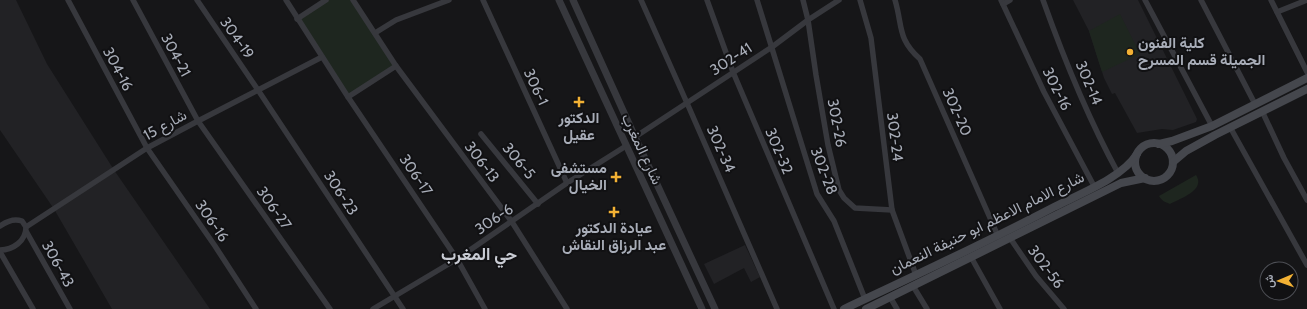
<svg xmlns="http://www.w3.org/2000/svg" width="1307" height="309" viewBox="0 0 1307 309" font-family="Cabin,Vazirmatn,sans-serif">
  <rect width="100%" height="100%" fill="#161618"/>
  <g fill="#222225">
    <path d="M0,0H16L47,64L114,170L210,309H112L54,209L0,130Z"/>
    <path d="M1073,0H1138L1197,119L1196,122L1173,130L1162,129L1137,133L1115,93L1112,94L1104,78L1089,31Z"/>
    <path d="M745,245L760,277L751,282L744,268L714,284L704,264Z"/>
  </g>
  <g fill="#1e261f">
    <path d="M326,0H353L396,66L348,97L297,19Z"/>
    <path d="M1120,14L1140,54L1102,72L1089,31Z"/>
    <path d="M1196,175C1206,190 1181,198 1170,204C1165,202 1162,201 1159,196Z"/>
  </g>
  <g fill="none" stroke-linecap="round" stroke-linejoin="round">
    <g stroke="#37383d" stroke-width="5.5">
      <path d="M68,0L147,148L215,246L256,309"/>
      <path d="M133,0L198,121L330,309"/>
      <path d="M197,0L258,90L403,309"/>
      <path d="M286,0L348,97L457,259L485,309"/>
      <path d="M353,0L396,66L512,222L567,309"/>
      <path d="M483,0L567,183"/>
      <path d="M641,0L687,103L777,309"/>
      <path d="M707,0L733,72L834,309"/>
      <path d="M757,0L817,194L834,221L865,299"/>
      <path d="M803,0L808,20L816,75L828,145L839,190L844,198L855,208L892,210"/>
      <path d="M860,0L871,38L892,210L916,275"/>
      <path d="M895,0C903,27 897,38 920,59L998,236"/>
      <path d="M1001,0L1044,92L1094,186"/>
      <path d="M1043,0C1064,59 1088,118 1118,173"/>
      <path d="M1145,0L1212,126"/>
      <path d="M1201,0L1255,104"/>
      <path d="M1271,0L1307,72"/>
      <path d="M1003,4L1010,0"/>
      <path d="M1277,12L1307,0"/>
      <path d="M297,19L326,0"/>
      <path d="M375,33L396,20L449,0"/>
      <path d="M348,97L396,66"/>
      <path d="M1262,111L1284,158L1307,200"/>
      <path d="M1230,127L1307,265"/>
      <path d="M481,134L538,204"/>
      <path d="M635,137L772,47L808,20L839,0"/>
      <path d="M0,226C7,221 14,218 22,221L26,227C26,241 13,250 0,250"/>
      <path d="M26,227L147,148L198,121L322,57"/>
      <path d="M26,231L70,309"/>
      <path d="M1010,238L1036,276L1064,309"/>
      <path d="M0,252L33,309"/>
      <path d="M971,257L1000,309"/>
      <path d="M913,286L927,309"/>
      <path d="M890,297L897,309"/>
      <path d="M373,309L457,259L567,183L626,146"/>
    </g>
    <g stroke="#37383d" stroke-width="7">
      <path d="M559,0L702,309"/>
      <path d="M573,0L635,137L715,309"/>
    </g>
    <g stroke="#45474d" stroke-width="8">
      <circle cx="1154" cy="162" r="19"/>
      <path d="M1159,144L1172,141L1212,126L1307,78"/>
      <path d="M1173,162L1186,151L1215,135L1307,89"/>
      <path d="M844,309C914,276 985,243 1054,207C1079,194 1122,178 1137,154"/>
      <path d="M866,309L1121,183L1145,178"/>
    </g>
  </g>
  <g fill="#f2b134" stroke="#111113" stroke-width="1.5">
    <circle cx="1130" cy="52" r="4"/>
    <path d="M577 96h4v4h4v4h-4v4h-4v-4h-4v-4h4z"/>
    <path d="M614 171h4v4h4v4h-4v4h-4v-4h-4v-4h4z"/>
    <path d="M612 206h4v4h4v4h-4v4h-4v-4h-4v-4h4z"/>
  </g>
  <g text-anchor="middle" stroke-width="4" stroke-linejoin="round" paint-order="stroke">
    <g font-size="15" fill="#a8adb8" stroke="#111113">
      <text transform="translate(237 38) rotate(55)" y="5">304-19</text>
      <text transform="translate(176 55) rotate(62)" y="5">304-21</text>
      <text transform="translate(731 59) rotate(-33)" y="5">302-41</text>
      <text transform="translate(118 69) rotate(62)" y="5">304-16</text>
      <text transform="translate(1089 83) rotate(67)" y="5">302-14</text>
      <text transform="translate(536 87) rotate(65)" y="5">306-1</text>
      <text transform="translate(1057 89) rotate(63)" y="5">302-16</text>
      <text transform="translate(957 112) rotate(66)" y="5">302-20</text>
      <text transform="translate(837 123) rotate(79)" y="5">302-26</text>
      <text transform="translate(165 125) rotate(-29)" y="5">شارع 15</text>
      <text transform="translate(895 137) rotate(83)" y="5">302-24</text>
      <text transform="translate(642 149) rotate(65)" y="5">شارع المغرب</text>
      <text transform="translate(721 149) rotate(66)" y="5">302-34</text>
      <text transform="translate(779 151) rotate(67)" y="5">302-32</text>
      <text transform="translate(519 161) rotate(50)" y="5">306-5</text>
      <text transform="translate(482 162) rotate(53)" y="5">306-13</text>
      <text transform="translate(824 171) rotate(69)" y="5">302-28</text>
      <text transform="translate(416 175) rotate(56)" y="5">306-17</text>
      <text transform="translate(341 193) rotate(57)" y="5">306-23</text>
      <text transform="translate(274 208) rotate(55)" y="5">306-27</text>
      <text transform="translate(494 219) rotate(-34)" y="5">306-6</text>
      <text transform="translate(212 221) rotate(56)" y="5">306-16</text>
      <text transform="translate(987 223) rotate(-26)" y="5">شارع الامام الاعظم ابو حنيفة النعمان</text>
      <text transform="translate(58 264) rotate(61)" y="5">306-43</text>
      <text transform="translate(1046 267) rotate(53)" y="5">302-56</text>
    </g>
    <g font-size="15" font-weight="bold" fill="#a8adb8" stroke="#111113">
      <text x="1138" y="48" text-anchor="start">كلية الفنون<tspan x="1138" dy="17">الجميلة قسم المسرح</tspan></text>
      <text x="579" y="123">الدكتور<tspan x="579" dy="17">عقيل</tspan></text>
      <text x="607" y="173" text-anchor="end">مستشفى<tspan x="607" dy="17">الخيال</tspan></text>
      <text x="614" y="233">عيادة الدكتور<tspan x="614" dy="17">عبد الرزاق النقاش</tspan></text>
    </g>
    <g font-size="17" font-weight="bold" fill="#c9ccd4" stroke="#111113">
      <text x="479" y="260">حي المغرب</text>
    </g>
  </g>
  <g transform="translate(1279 281) rotate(268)"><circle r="19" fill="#111113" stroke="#4d4f55"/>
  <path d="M0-3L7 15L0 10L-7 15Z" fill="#f2b134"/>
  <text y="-6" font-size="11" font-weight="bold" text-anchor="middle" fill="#a8adb8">ش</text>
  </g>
</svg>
